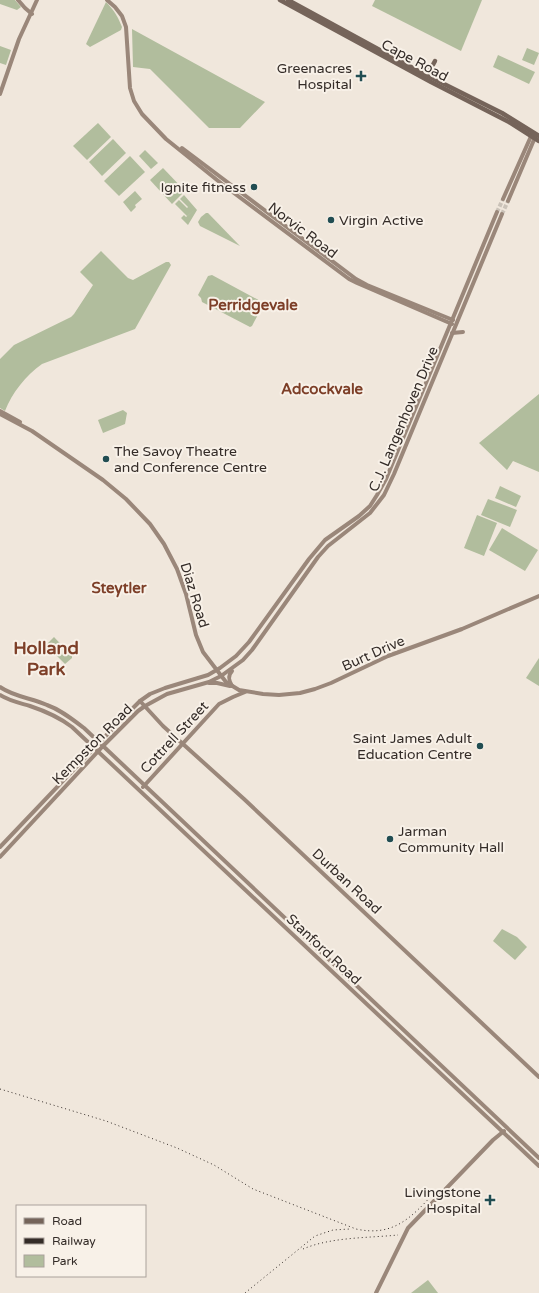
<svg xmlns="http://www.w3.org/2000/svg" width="539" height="1293" viewBox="0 0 539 1293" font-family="'Varela Round',sans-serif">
  <rect width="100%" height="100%" fill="#f0e7dc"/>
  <g fill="#b1bd9d">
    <path d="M0,0H15L21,7L17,10L0,4Z"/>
    <path d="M375,0H482L461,51L372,6Z"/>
    <path d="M106,2C114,10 118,17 122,27L121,30L90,47L86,44Z"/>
    <path d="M132,29L265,102L240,128H209L150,69L133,67Z"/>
    <path d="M0,46L11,50L6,65L0,63Z"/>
    <path d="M527,48L539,53L534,65L522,60Z"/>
    <path d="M498,55L535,72L529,84L493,67Z"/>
    <path d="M98,123L111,137L87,160L73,146Z"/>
    <path d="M113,139L126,153L102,176L89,162Z"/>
    <path d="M145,150L158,163L151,169L139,156Z"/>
    <path d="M130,156L145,172L119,196L104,181Z"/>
    <path d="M163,168L185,191L172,204L150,180Z"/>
    <path d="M135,191L142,199L135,205L136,207L131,212L123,202Z"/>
    <path d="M184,195L197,210L188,225L181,218L184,215L186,217L194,210L187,216L175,204L179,200L187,208L188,207L180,199Z"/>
    <path d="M206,213H208L240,246L200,226L198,222L201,217Z"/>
    <path d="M101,251L128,278L133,280L166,262H169L171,265L135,329L42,364C26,375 12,393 5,411L0,408V359L14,345L71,317L74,314L93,285L80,272Z"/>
    <path d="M212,275L264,303L252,326L250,327L202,302L201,298L198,295L208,276Z"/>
    <path d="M539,394V472L513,461L507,470L479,443Z"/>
    <path d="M123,410L127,413L125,424L103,433L98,420Z"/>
    <path d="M500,486L521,496L516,507L495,498Z"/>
    <path d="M488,499L517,510L510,527L481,515Z"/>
    <path d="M477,515L497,523L484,556L464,548Z"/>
    <path d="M502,528L538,550L525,571L489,550Z"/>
    <path d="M54,637L72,656V658L65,664L46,645Z"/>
    <path d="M539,658V686L526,678Z"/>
    <path d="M502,929L517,937L527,947L515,960L493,941Z"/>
    <path d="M428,1280L438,1293H411Z"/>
  </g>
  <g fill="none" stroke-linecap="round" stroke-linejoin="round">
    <g stroke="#cac2b8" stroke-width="4" stroke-dasharray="4 2" stroke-linecap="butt">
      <path d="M497,212L503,199"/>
      <path d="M502,214L508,201"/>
    </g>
    <g stroke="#9a877a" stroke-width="4">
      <path d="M18,0L25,8L32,14"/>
      <path d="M107,0L115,7L122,16L126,27L130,88L134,101L142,114L166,139L222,184L349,279L357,283L452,324"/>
      <path d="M0,94L19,39L37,0"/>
      <path d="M182,148L356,279L367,285L453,320"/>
      <path d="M503,199L532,134"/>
      <path d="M508,201L536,135"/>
      <path d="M452,333L463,332"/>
      <path d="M0,411L20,422"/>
      <path d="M0,414L32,431L103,480L126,499L150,524L164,544L177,569L186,594L196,635L203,652L226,682L239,690L263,694L279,695L300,693L315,689L331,683L388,656L462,629L539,596"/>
      <path d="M232,671C227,676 229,681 232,686"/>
      <path d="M209,683H217L230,686"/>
      <path d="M0,687C14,697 32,698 47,705C61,710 72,719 84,728L539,1158"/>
      <path d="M0,695C9,701 20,703 30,706C45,711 59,717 72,727L539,1166"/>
      <path d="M140,701L163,726L244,799L539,1077"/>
      <path d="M143,787L219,704L233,697L245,692"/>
      <path d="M0,847L119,722L140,701L150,694L165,688L208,675L220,668L236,656L249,642L309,559L325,540L359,516L370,506L377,495L386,479L497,212"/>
      <path d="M0,857L103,746L138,711L145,706L167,694L209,682L221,676L243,660L252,650L318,557L328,546L370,513L384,495L394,474L502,214"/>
      <path d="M376,1293L408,1228L493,1140L504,1131"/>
    </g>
    <g stroke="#75645a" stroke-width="4.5">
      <path d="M280,0L431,82L509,122L539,141"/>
      <path d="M288,0L422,73L502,113L539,136"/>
      <path d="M422,73L429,72L435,61"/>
    </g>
    <g stroke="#342c28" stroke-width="1" stroke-dasharray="1 3" stroke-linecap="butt">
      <path d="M0,1089L106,1121L177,1148L214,1165L253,1189L356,1229C393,1237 411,1218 434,1193"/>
      <path d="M303,1249C331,1237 368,1238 398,1235"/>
      <path d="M245,1293L315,1236L333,1230L350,1229"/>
    </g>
  </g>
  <g fill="#214d52" stroke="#f8f1e8" stroke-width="1.5">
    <path d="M359 70h4v4h4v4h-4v4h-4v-4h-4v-4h4z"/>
    <circle cx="254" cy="187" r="4"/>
    <circle cx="331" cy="220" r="4"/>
    <circle cx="106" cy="459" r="4"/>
    <circle cx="480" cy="746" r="4"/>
    <circle cx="390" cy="839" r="4"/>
    <path d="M488 1194h4v4h4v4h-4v4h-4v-4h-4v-4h4z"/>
  </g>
  <g text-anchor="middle" stroke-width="4" stroke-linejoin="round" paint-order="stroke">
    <g font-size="14" fill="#342c28" stroke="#f8f1e8">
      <text transform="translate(415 60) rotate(28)" y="5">Cape Road</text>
      <text transform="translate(303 230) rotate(37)" y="5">Norvic Road</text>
      <text transform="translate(403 419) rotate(-67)" y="5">C.J. Langenhoven Drive</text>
      <text transform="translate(195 595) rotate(73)" y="5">Diaz Road</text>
      <text transform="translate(373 653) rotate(-24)" y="5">Burt Drive</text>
      <text transform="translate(174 737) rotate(-47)" y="5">Cottrell Street</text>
      <text transform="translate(92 744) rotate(-45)" y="5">Kempston Road</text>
      <text transform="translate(347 881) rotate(43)" y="5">Durban Road</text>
      <text transform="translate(324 949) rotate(43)" y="5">Stanford Road</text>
    </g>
    <g font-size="14" fill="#342c28" stroke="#f8f1e8" text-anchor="end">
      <text x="352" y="73">Greenacres<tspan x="352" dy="16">Hospital</tspan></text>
      <text x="246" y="192">Ignite fitness</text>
      <text x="339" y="225" text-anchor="start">Virgin Active</text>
      <text x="114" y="456" text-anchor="start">The Savoy Theatre<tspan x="114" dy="16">and Conference Centre</tspan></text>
      <text x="472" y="743">Saint James Adult<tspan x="472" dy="16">Education Centre</tspan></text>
      <text x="398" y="836" text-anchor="start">Jarman<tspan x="398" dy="16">Community Hall</tspan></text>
      <text x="481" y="1197">Livingstone<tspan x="481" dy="16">Hospital</tspan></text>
    </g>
    <g font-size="15" font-weight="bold" fill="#7d3f28" stroke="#f8f1e8">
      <text x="253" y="310">Perridgevale</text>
      <text x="322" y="394">Adcockvale</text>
      <text x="119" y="593">Steytler</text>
    </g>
    <g font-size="18" font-weight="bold" fill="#7d3f28" stroke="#f8f1e8">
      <text x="46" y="654">Holland<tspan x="46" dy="21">Park</tspan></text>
    </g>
  </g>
  <rect x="16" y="1205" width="130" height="72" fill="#f8f1e8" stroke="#aaa29b"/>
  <rect x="24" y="1218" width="20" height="6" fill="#75645a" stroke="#aaa29b"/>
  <text x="52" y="1225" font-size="12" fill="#342c28">Road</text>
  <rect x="24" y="1238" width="20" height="6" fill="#342c28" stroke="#aaa29b"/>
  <text x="52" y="1245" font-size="12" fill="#342c28">Railway</text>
  <rect x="24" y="1255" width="20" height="12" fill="#b1bd9d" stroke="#aaa29b"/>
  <text x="52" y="1265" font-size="12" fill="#342c28">Park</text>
</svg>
